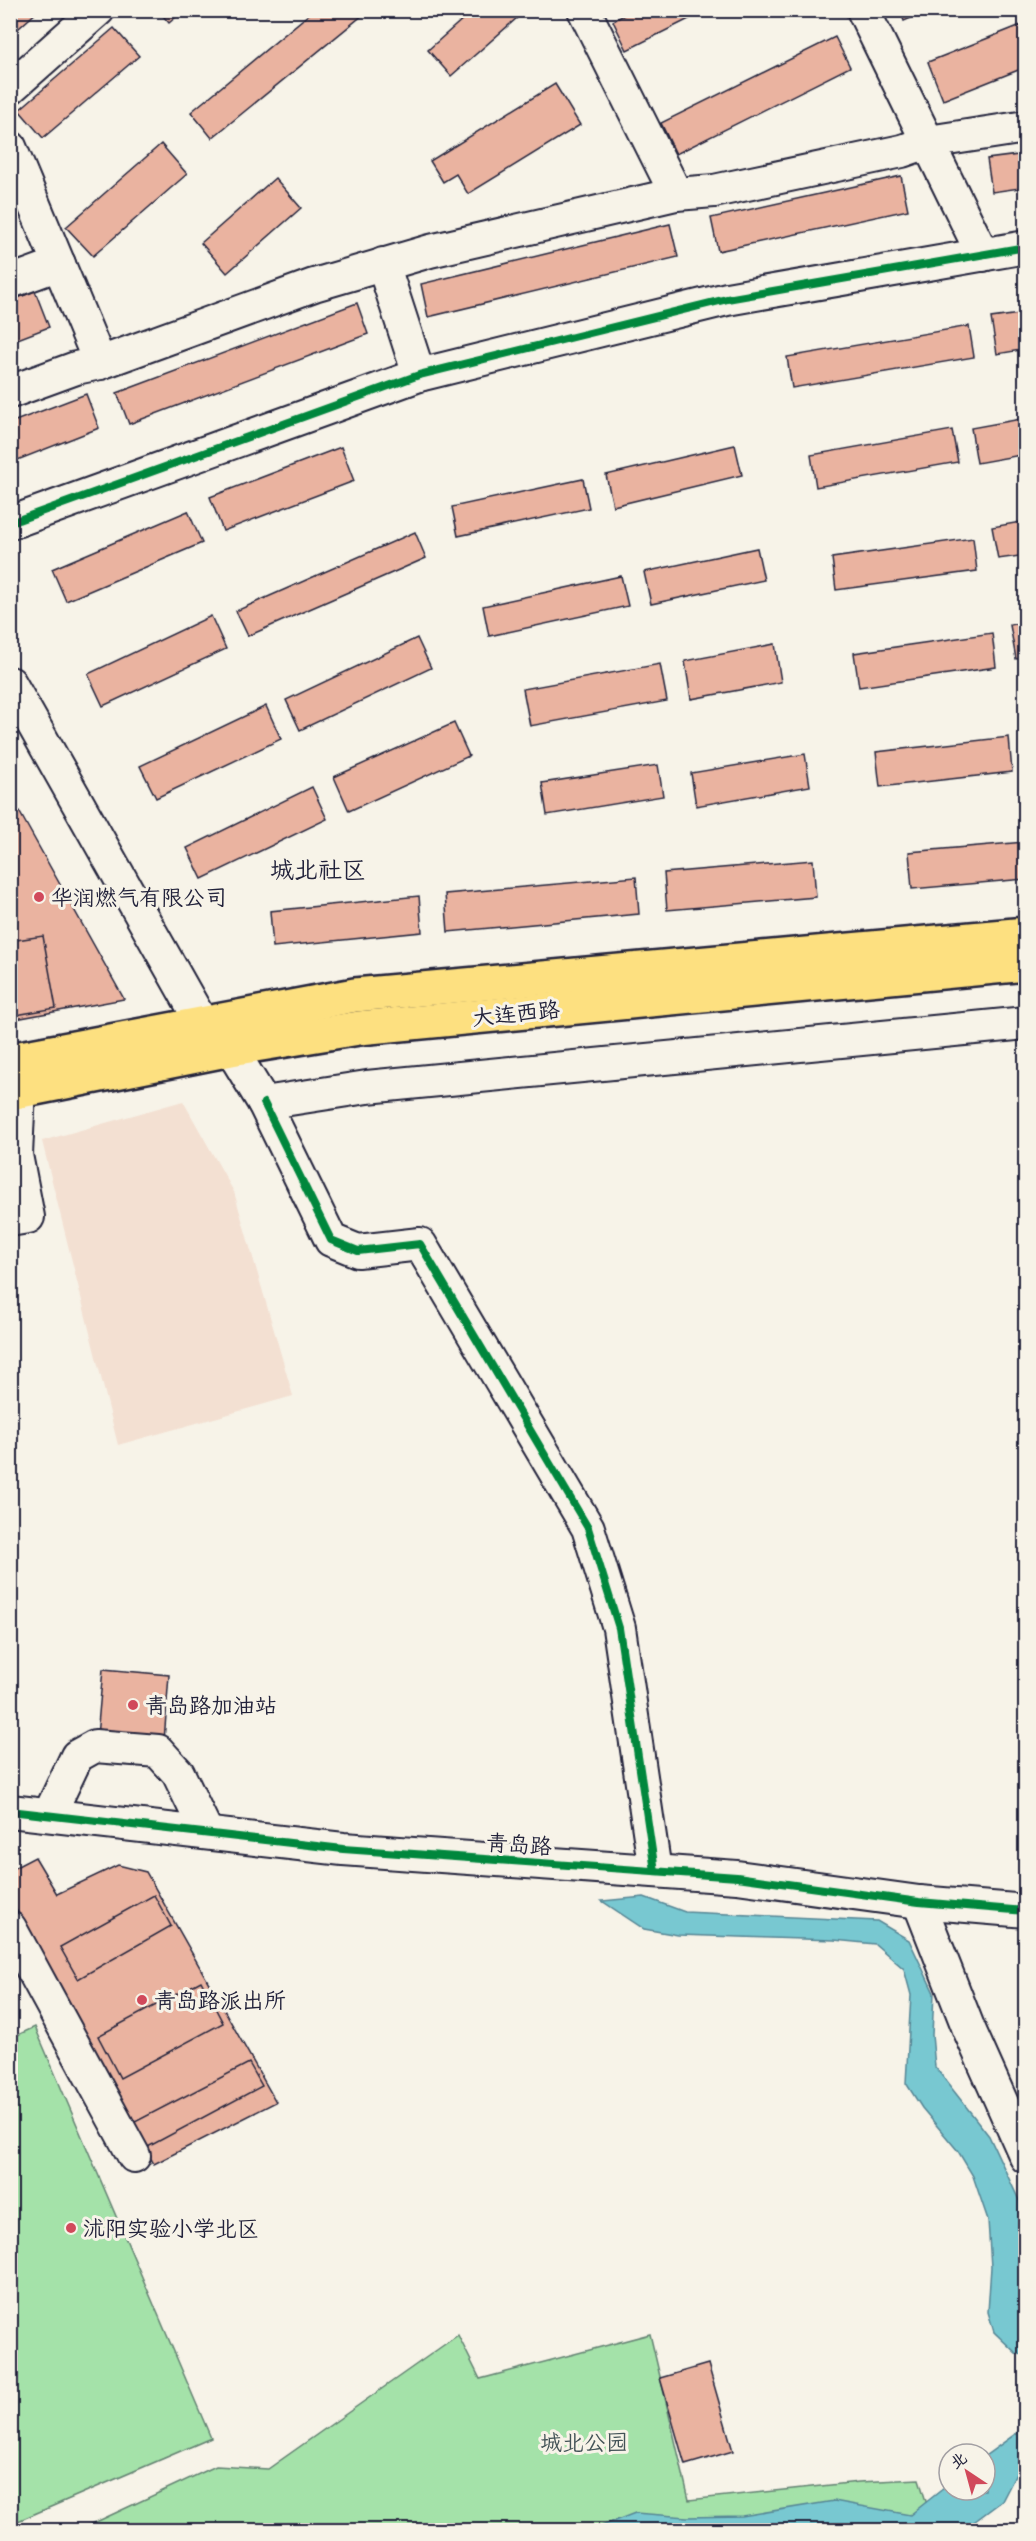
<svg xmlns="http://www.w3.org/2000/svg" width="1036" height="2541" viewBox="0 0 1036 2541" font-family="'Gochi Hand','LXGW WenKai TC',sans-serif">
  <rect width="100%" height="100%" fill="#f7f3e8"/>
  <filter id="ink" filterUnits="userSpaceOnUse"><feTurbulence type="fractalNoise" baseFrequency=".0167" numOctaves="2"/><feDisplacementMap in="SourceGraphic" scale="12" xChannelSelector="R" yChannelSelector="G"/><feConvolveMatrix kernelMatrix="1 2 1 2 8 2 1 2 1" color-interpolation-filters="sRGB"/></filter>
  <g filter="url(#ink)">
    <path fill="#f3e0d2" d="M183,1101L234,1192L293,1396L118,1445L42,1141Z"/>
    <g fill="#a4e2a9" stroke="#638272" stroke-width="1.5">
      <path d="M35,2027L211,2438L11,2524V2038Z"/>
      <path d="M650,2334L689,2500L859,2482L919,2479L935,2530H79L216,2466L268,2469L458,2335L480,2379Z"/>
    </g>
    <g fill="#78c8d1" stroke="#568695" stroke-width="1.5">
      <path d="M644,1897L685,1912L877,1921L909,1940L934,1993L932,2035L935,2067L989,2136L1025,2213V2257L1021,2272L1025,2283V2355L1017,2354L994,2332L988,2312L991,2267L988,2220L973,2176L958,2151L922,2108L906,2083L911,1995L904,1969L875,1944L834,1940L678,1935L644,1929L602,1901Z"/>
      <path d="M1025,2427V2466L1018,2470L1002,2501L963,2530H591L635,2513L687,2517L742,2516L834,2501L910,2515L949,2484V2490H985V2456Z"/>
    </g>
    <g fill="#eab3a0" stroke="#22223b" stroke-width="1.5">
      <path d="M10,10H39L10,36Z"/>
      <path d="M158,10H184L169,23Z"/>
      <path d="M314,10H361L364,14L212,138L191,112Z"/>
      <path d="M473,10H526L451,76L428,50Z"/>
      <path d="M633,10H707L627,50L613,21Z"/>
      <path d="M900,10H930L904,21Z"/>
      <path d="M1026,23V67L943,100L928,62Z"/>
      <path d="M114,28L139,56L43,138L19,110Z"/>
      <path d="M835,37L850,67L676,154L661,123Z"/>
      <path d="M555,84L580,125L468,194L456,174L443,182L430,161Z"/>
      <path d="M161,144L187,174L93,256L66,227Z"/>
      <path d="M1026,154V187L992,192L987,159Z"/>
      <path d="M901,176L908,210L718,251L711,218Z"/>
      <path d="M275,178L301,208L227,273L201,243Z"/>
      <path d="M670,224L678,257L428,317L421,284Z"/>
      <path d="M35,291L49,327L10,342V301Z"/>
      <path d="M357,303L368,334L129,424L117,393Z"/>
      <path d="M1026,313V349L997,354L991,318Z"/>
      <path d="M969,326L974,357L792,388L787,357Z"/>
      <path d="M86,394L99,428L10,463V423Z"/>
      <path d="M1026,418V454L977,463L971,428Z"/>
      <path d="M952,430L958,462L816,487L811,455Z"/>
      <path d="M735,445L742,475L613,506L606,475Z"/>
      <path d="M341,447L354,481L223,531L210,497Z"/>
      <path d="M583,479L589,508L458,536L452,507Z"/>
      <path d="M188,511L202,543L66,601L52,569Z"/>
      <path d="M1026,521V555L998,559L992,527Z"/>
      <path d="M415,532L426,558L248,636L236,611Z"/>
      <path d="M973,538L977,571L836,590L832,558Z"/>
      <path d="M757,548L764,580L651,604L644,572Z"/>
      <path d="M621,576L628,606L489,636L483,606Z"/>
      <path d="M211,616L226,649L103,706L88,674Z"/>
      <path d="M1026,622V658L1016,659L1010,625Z"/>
      <path d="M992,633L996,667L859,687L854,653Z"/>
      <path d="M417,638L431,668L300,730L286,700Z"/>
      <path d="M775,644L781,682L691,699L685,661Z"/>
      <path d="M660,664L667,701L530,726L523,689Z"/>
      <path d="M266,706L281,739L156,798L140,766Z"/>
      <path d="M454,723L469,756L349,811L334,777Z"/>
      <path d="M1009,737L1012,772L880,787L876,752Z"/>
      <path d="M805,754L810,786L696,806L691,773Z"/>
      <path d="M658,765L663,796L547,815L542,783Z"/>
      <path d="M312,787L327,819L202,879L187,848Z"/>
      <path d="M10,795L124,999L10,1020Z"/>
      <path d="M1026,842V879L912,889L909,852Z"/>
      <path d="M813,860L816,897L667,910L664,873Z"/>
      <path d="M636,877L639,914L448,932L445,894Z"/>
      <path d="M419,896L422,932L273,947L270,911Z"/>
      <path d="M43,936L56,1008L10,1016V941Z"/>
      <path d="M103,1669L169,1675L164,1741L97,1736Z"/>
      <path d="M35,1857L57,1894L118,1865L146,1872L276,2102L154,2164L10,1898V1870Z"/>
      <path d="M154,1895L171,1926L78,1979L60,1947Z"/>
      <path d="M201,1981L223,2023L120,2078L98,2036Z"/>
      <path d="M249,2063L262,2086L146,2148L133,2123Z"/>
      <path d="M708,2364L733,2451L685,2465L660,2378Z"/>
    </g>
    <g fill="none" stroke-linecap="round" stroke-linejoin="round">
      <g stroke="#22223b" stroke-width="36">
        <g id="minor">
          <path d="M584,10L676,194"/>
          <path d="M863,10L983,255"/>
          <path d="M10,88L98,10"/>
          <path d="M10,147L100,363"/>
          <path d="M383,264L419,375"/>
          <path d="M10,282L59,264"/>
          <path d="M10,392L76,368L100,363L314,285L430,251L676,194L714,191L902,151L928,142L1026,127"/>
          <path d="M10,523L419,375L727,299L1026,247"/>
          <path d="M10,683L202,1023"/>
          <path d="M231,1049L264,1103L367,1087L1026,1023"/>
          <path d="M264,1103L331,1240L358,1251L420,1244L588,1528L619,1628L655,1871"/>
          <path d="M10,1220L28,1217L16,1155L19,1091"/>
          <path d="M10,1811L343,1849L737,1877L919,1902L1026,1911"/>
          <path d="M49,1815L77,1756L95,1746L158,1751L178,1773L207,1833"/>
          <path d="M919,1902L968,2027L1026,2157"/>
          <path d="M10,1928L134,2156"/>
        </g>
      </g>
      <g stroke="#22223b" stroke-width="38">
        <g id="major">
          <path d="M10,1060L355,995L1026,934"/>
          <path d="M10,1093L231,1049L359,1028L1026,964"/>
        </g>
      </g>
      <use href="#minor" stroke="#f7f3e8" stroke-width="32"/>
      <use href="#major" stroke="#fde080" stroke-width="33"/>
      <g stroke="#f7f3e8" stroke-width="11">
        <g id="cycleway">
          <path d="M10,523L419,375L727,299L1026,247"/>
          <path d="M264,1103L331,1240L358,1251L420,1244L588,1528L619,1628L655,1871"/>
          <path d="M10,1811L343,1849L737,1877L919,1902L1026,1911"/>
        </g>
      </g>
      <use href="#cycleway" stroke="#00873e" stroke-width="8"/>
    </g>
  </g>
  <g fill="#d1495b" stroke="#f7f3e8" stroke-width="2">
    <circle cx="39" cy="897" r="6"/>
    <circle cx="133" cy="1705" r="6"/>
    <circle cx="142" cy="2000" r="6"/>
    <circle cx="71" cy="2228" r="6"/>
  </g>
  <g text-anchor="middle" stroke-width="6" stroke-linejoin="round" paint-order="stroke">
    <g font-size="22" fill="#22223b" stroke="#f7f3e8" text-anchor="start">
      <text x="51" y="905">华润燃气有限公司</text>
      <text x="145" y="1713">青岛路加油站</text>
      <text x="154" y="2008">青岛路派出所</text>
      <text x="83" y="2236">沭阳实验小学北区</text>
    </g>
    <g font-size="22" fill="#22223b" stroke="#f7f3e8">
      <text transform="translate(516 1013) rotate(-6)" y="8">大连西路</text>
      <text transform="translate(519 1844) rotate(4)" y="8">青岛路</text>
    </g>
    <g font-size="22" fill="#425256" stroke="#f7f3e8">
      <text x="584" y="2450">城北公园</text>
    </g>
    <g font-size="24" fill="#22223b" stroke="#f7f3e8">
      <text x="318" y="878">城北社区</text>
    </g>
  </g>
  <rect width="1036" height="2541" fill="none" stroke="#f7f3e8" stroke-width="36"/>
  <rect x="18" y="18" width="1000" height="2505" fill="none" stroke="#22223b" stroke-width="2" filter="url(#ink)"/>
  <g transform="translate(967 2472) rotate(324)"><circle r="28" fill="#f7f3e8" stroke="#a29fa3" stroke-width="1.5"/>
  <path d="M0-4.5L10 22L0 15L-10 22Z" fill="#d1495b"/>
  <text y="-9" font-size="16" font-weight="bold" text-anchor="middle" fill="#22223b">北</text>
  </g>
</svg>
